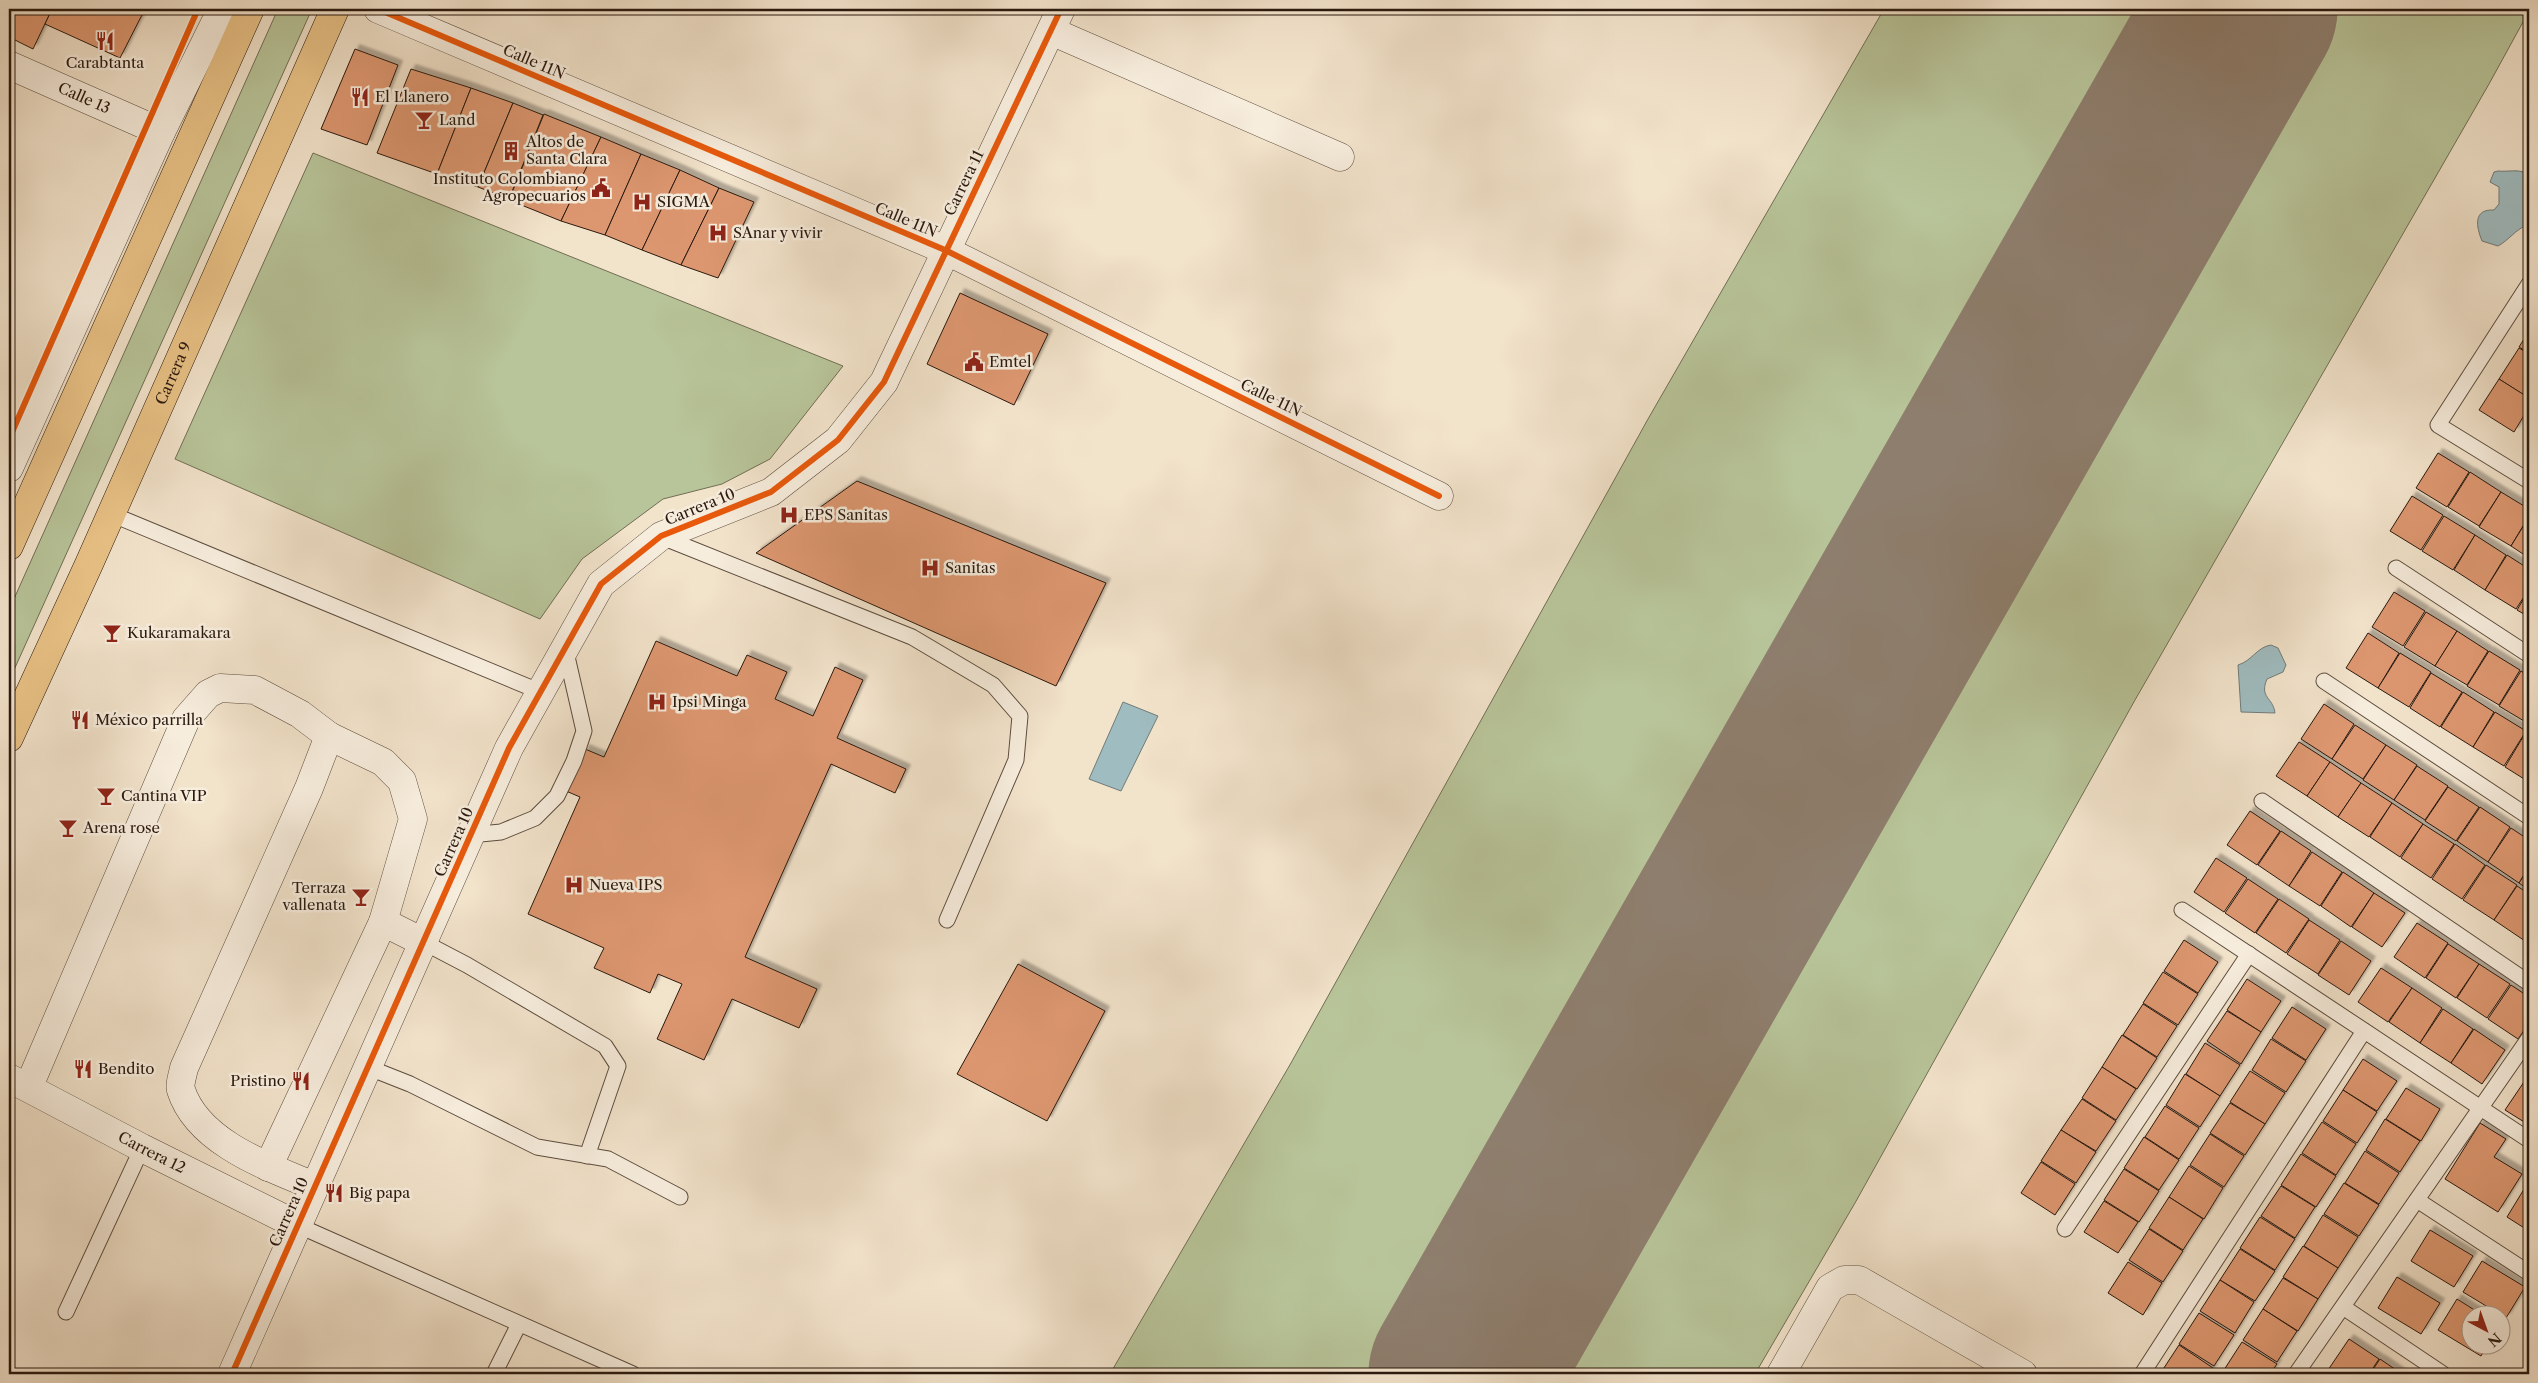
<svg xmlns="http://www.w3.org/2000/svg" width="2538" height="1383" viewBox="0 0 2538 1383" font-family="'Libre Caslon Text',serif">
  <defs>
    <filter id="shadow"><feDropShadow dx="4.5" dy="-4.5" stdDeviation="1" flood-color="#0004"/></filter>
  </defs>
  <rect width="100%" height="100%" fill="#f2e3cb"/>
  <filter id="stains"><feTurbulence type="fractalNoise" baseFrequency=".004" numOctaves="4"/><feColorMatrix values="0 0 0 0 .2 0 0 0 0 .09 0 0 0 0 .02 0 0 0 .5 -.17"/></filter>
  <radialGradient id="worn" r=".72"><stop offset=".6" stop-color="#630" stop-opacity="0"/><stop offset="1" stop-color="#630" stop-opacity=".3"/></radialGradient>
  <g fill="#b8c499" stroke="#716e54">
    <path d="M278,9H312L9,681V610Z"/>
    <path d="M1884,9H2142L1371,1374H1110L1291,1063L1648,419Z"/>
    <path d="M2320,9H2529V11L2489,84L2135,700L1855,1203L1755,1374H1542Z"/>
    <path d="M313,153L843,366L770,459L722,484L663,499L582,559L540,619L175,459Z"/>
  </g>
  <g fill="#9fbcc0" stroke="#707b79">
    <path d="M2498,171C2507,172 2518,169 2526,173L2527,225C2515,230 2509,240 2498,246L2482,241C2476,226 2473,209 2494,210L2499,204V187L2490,182L2494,172Z"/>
    <path d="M2271,645L2278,648L2286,665L2283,672L2267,679C2259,698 2273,697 2275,713L2241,712L2238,665C2252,661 2257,647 2271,645Z"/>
    <path d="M1123,702L1158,716L1121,791L1089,779Z"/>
  </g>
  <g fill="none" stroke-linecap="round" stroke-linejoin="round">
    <path stroke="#8e7e6d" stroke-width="189" d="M1463,1374L2243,9"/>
  </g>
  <g fill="#dd9770" stroke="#2a190f" filter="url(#shadow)">
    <path d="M9,9H52L33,49L9,37Z"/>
    <path d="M52,9H145L120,58L45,24Z"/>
    <path d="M355,49L398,65L367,145L321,129Z"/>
    <path d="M411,69L471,88L437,174L377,153Z"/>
    <path d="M471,88L513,103L478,187L437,174Z"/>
    <path d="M513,103L543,115L509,199L478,187Z"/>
    <path d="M544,114L601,137L561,221L509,200Z"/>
    <path d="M601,137L641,154L605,235L561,221Z"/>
    <path d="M641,154L680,170L642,250L605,235Z"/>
    <path d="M680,170L719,188L681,265L642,250Z"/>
    <path d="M719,188L754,202L718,278L681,265Z"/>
    <path d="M960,293L1048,334L1014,405L927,364Z"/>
    <path d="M2529,331V353L2519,347Z"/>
    <path d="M2519,348L2529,354V398L2499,379Z"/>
    <path d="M2499,379L2529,398V407L2514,432L2479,410Z"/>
    <path d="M2438,453L2469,472L2447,507L2416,488Z"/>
    <path d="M2470,472L2501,492L2479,526L2448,507Z"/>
    <path d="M857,481L1106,583L1056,686L756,553Z"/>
    <path d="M2501,492L2529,509V516L2511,546L2479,527Z"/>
    <path d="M2412,496L2443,515L2421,550L2390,531Z"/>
    <path d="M2444,516L2475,535L2453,570L2422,551Z"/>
    <path d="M2529,517V558L2511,546Z"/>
    <path d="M2475,535L2506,555L2485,590L2454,570Z"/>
    <path d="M2507,555L2529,569V589L2516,609L2485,590Z"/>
    <path d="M2529,590V617L2517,610Z"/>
    <path d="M2394,592L2425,611L2403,646L2372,627Z"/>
    <path d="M2426,612L2457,631L2435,666L2404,647Z"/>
    <path d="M2457,631L2488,651L2467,685L2435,666Z"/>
    <path d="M2368,633L2399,653L2378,688L2346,668Z"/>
    <path d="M656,641L737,676L747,655L787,672L775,699L813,716L835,667L863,680L837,738L906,769L895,793L831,764L745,957L817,989L799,1028L732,999L704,1060L657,1039L682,984L658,974L650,993L594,968L604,948L528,914L580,797L566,791L585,749L604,757Z"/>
    <path d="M2489,651L2520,670L2499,705L2467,686Z"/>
    <path d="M2400,653L2431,672L2409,707L2378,688Z"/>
    <path d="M2521,671L2529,676V724L2499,706Z"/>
    <path d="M2431,673L2462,692L2440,727L2410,708Z"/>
    <path d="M2463,692L2494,712L2473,747L2441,727Z"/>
    <path d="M2324,704L2354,724L2332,759L2301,739Z"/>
    <path d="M2495,712L2526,731L2504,766L2473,747Z"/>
    <path d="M2355,725L2386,745L2363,779L2332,759Z"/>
    <path d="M2526,732L2529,734V782L2505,767Z"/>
    <path d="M2299,742L2330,762L2307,796L2276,776Z"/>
    <path d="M2386,745L2417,765L2394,800L2363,780Z"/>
    <path d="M2330,762L2361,783L2338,817L2307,796Z"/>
    <path d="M2417,766L2448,786L2425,820L2394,800Z"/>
    <path d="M2361,783L2392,803L2369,837L2338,817Z"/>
    <path d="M2448,787L2479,807L2456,841L2425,821Z"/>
    <path d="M2392,803L2423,824L2400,857L2370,837Z"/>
    <path d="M2480,807L2510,827L2488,862L2457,841Z"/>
    <path d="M2250,811L2280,831L2257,865L2227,845Z"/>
    <path d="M2423,824L2454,844L2431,878L2401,858Z"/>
    <path d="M2511,828L2529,840V866L2519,883L2488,862Z"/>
    <path d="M2281,831L2311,851L2289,886L2258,865Z"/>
    <path d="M2455,844L2485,865L2462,899L2432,879Z"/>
    <path d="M2312,852L2342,872L2320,906L2289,886Z"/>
    <path d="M2216,858L2247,878L2224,912L2194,892Z"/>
    <path d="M2486,865L2517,885L2494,920L2463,900Z"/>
    <path d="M2529,868V890L2519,883Z"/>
    <path d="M2343,872L2374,893L2351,927L2321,906Z"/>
    <path d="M2248,879L2278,899L2255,933L2225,913Z"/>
    <path d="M2517,886L2529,894V934L2525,941L2494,920Z"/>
    <path d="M2374,893L2405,913L2382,947L2352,927Z"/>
    <path d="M2279,899L2309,919L2286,953L2256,933Z"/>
    <path d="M2309,920L2340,940L2318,974L2287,954Z"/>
    <path d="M2417,923L2448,943L2425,978L2394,957Z"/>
    <path d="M2184,940L2218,962L2198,993L2164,971Z"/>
    <path d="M2341,941L2371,961L2349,995L2318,975Z"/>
    <path d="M2448,944L2479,964L2456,998L2426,978Z"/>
    <path d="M1018,964L1105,1011L1047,1121L957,1074Z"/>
    <path d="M2479,964L2510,984L2487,1018L2457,998Z"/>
    <path d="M2381,968L2412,988L2388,1022L2358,1002Z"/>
    <path d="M2163,972L2198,994L2178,1025L2143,1003Z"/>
    <path d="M2247,979L2281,1001L2261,1032L2227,1010Z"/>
    <path d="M2511,985L2529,997V1023L2518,1039L2488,1019Z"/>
    <path d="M2412,988L2442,1008L2420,1043L2389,1022Z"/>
    <path d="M2143,1004L2177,1026L2157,1057L2123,1035Z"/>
    <path d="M2292,1007L2326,1029L2306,1060L2272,1038Z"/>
    <path d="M2443,1009L2473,1029L2451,1063L2420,1043Z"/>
    <path d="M2227,1011L2261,1032L2241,1064L2207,1041Z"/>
    <path d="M2474,1029L2505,1050L2482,1084L2451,1063Z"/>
    <path d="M2122,1035L2157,1058L2137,1089L2102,1067Z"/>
    <path d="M2271,1039L2306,1061L2286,1092L2252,1070Z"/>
    <path d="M2205,1043L2240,1065L2220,1096L2186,1074Z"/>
    <path d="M2363,1059L2397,1081L2377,1111L2343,1090Z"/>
    <path d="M2102,1067L2136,1089L2116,1120L2082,1098Z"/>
    <path d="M2250,1071L2285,1093L2265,1124L2230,1102Z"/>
    <path d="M2185,1074L2220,1096L2200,1127L2166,1105Z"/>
    <path d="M2526,1079L2529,1082V1125L2505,1110Z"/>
    <path d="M2406,1088L2440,1109L2421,1141L2386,1119Z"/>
    <path d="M2343,1090L2377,1112L2357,1143L2323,1121Z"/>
    <path d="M2082,1099L2116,1121L2096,1151L2061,1130Z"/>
    <path d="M2230,1103L2265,1124L2245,1155L2210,1133Z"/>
    <path d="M2165,1106L2199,1128L2179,1159L2145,1137Z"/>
    <path d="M2385,1119L2420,1141L2400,1172L2366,1150Z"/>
    <path d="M2322,1122L2356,1144L2336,1175L2302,1153Z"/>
    <path d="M2480,1123L2506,1139L2494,1157L2522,1174L2498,1212L2445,1179Z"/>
    <path d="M2061,1130L2096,1152L2076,1183L2041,1161Z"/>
    <path d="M2210,1134L2244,1156L2224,1187L2190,1165Z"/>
    <path d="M2144,1137L2179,1160L2159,1190L2124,1168Z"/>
    <path d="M2365,1151L2399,1173L2379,1204L2345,1183Z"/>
    <path d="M2301,1154L2336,1176L2316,1207L2281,1185Z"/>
    <path d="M2041,1162L2075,1184L2055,1215L2021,1193Z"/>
    <path d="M2189,1166L2223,1188L2204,1219L2169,1197Z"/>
    <path d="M2124,1169L2159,1191L2139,1222L2104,1200Z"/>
    <path d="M2529,1181V1231L2507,1217Z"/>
    <path d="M2344,1183L2379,1205L2359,1236L2324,1214Z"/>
    <path d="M2281,1186L2315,1207L2295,1238L2261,1216Z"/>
    <path d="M2169,1197L2203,1219L2183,1250L2149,1228Z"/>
    <path d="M2104,1201L2138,1222L2118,1253L2084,1232Z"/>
    <path d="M2323,1215L2358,1237L2338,1268L2304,1246Z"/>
    <path d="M2260,1217L2295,1239L2275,1270L2240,1248Z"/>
    <path d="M2149,1229L2183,1251L2163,1282L2129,1260Z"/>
    <path d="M2430,1230L2473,1256L2454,1287L2411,1261Z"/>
    <path d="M2303,1246L2338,1268L2318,1299L2283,1277Z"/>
    <path d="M2240,1249L2275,1271L2255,1301L2220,1280Z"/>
    <path d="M2482,1261L2525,1287L2506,1318L2463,1292Z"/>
    <path d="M2128,1262L2162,1283L2143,1315L2108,1293Z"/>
    <path d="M2397,1277L2440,1303L2421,1334L2378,1308Z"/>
    <path d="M2283,1278L2318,1299L2298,1331L2263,1309Z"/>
    <path d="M2220,1280L2254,1302L2235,1333L2200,1311Z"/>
    <path d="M2457,1299L2484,1316H2470V1346H2487L2481,1356L2438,1330Z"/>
    <path d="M2263,1309L2297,1331L2277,1362L2243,1340Z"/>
    <path d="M2199,1313L2234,1335L2214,1366L2179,1344Z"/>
    <path d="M2349,1339L2379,1359L2369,1374H2328L2326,1373Z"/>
    <path d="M2242,1342L2277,1364L2270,1374L2222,1373Z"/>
    <path d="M2179,1345L2213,1368L2209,1374H2160Z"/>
    <path d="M2380,1359L2402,1374H2370Z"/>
  </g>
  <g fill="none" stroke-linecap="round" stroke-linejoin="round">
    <g stroke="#5c4c3e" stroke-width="17">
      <g id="service">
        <path d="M2529,284L2438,425L2529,481"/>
        <path d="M111,514L541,692"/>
        <path d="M662,537L912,637L993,685L1020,716L1016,760L947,920"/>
        <path d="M2396,568L2529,655"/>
        <path d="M2324,681L2529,817"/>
        <path d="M2262,801L2529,983"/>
        <path d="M470,835L501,832L535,818L557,796L574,761L584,731L565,648"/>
        <path d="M2182,910L2529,1140"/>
        <path d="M423,942L467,965L605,1046L618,1066L587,1156"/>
        <path d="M367,1067L410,1084L537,1147L608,1159L680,1197"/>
        <path d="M2417,1200L2529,1273"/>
        <path d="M297,1225L633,1374"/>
        <path d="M2065,1229L2249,954"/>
        <path d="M2343,1307L2443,1374"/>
        <path d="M66,1312L142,1148"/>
        <path d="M494,1374L519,1324"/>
        <path d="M2142,1374L2364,1031"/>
        <path d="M2296,1374L2529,1038"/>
      </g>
    </g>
    <g stroke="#5c4c3e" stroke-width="29">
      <g id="minor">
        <path d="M378,9L945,250L1439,496"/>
        <path d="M1051,31L1340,157"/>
        <path id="s1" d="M9,65L161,132"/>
        <path d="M329,736L383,762L402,781L413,819L383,922"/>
        <path id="s2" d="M9,1078L142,1148L297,1225"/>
        <path d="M29,1086L186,719L208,694L220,688L255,690L300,714L329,736L309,788L184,1068C183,1074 179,1085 181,1090C198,1143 269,1167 314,1186"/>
        <path d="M268,1167L383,922L423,942"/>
        <path d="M232,1374L509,748L601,584L661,536L771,492L838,440L884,382L1061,9"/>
        <path d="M1781,1374L1830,1288L1844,1280H1859L2023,1374"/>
      </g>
    </g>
    <g stroke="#5c4c3e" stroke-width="29">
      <path id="tertiary" d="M9,468L161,132L222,9"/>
    </g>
    <g stroke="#2a190f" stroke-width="29">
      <g id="primary">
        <path d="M9,546L250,9"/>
        <path id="s3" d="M9,738L89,564L335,9"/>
      </g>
    </g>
    <use href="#service" stroke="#f7eddd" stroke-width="15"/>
    <use href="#minor" stroke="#f7eddd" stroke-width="28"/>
    <use href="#tertiary" stroke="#f7eddd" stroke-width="28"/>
    <use href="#primary" stroke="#e9c286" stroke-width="28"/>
    <g stroke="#f7eddd" stroke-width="9">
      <g id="cycleway">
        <path d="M378,9L945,250L1439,496"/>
        <path d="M9,439L198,9"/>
        <path d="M232,1374L509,748L601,584L661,536L771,492L838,440L884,382L1061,9"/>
      </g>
    </g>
    <use href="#cycleway" stroke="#e8590c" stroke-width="6"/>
  </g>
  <defs>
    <g id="restaurant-bare" transform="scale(1.5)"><path d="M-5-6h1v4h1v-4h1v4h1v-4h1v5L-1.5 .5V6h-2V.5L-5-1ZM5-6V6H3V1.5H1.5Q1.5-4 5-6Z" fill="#8f2418" stroke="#f7eddd" stroke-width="2.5" paint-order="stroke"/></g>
    <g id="bar-bare" transform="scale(1.5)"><path d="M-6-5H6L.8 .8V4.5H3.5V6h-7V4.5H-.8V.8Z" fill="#8f2418" stroke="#f7eddd" stroke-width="2.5" paint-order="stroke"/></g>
    <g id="building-bare" transform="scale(1.5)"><path d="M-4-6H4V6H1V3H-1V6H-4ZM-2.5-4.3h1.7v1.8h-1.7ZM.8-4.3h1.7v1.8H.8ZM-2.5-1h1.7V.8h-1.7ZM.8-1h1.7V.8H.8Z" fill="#8f2418" stroke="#f7eddd" stroke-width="2.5" paint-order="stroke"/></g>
    <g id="civic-bare" transform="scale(1.5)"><path d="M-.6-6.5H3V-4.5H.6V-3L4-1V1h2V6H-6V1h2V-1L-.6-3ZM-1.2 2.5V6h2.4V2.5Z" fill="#8f2418" stroke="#f7eddd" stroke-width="2.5" paint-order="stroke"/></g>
    <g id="hospital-bare" transform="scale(1.5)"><path d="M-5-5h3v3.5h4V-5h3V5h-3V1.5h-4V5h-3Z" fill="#8f2418" stroke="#f7eddd" stroke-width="2.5" paint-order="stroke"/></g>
  </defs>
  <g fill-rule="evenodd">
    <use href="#restaurant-bare" x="105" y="41"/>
    <use href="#restaurant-bare" x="360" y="97"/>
    <use href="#bar-bare" x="424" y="120"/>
    <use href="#building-bare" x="511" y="151"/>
    <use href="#civic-bare" x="601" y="188"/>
    <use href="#hospital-bare" x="642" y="202"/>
    <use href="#hospital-bare" x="718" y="233"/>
    <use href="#civic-bare" x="974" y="362"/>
    <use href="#hospital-bare" x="789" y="515"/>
    <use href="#hospital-bare" x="930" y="568"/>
    <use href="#bar-bare" x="112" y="633"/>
    <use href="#hospital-bare" x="657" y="702"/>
    <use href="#restaurant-bare" x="80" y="720"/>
    <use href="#bar-bare" x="106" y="796"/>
    <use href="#bar-bare" x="68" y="828"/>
    <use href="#hospital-bare" x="574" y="885"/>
    <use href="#bar-bare" x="361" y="897"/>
    <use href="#restaurant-bare" x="83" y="1069"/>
    <use href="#restaurant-bare" x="301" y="1081"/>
    <use href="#restaurant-bare" x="334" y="1193"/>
  </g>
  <g text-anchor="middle" stroke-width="5" stroke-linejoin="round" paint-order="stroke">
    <g font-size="15" fill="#2a190f" stroke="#f7eddd">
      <text transform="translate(534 62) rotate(23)" y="5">Calle 11N</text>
      <text dy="5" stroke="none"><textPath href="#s1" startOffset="82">Calle 13</textPath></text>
      <text transform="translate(964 183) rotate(-64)" y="5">Carrera 11</text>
      <text transform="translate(906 220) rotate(23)" y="5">Calle 11N</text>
      <text dy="5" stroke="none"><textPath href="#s3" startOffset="400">Carrera 9</textPath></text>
      <text transform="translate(1271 398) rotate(26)" y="5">Calle 11N</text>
      <text transform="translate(700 507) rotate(-22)" y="5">Carrera 10</text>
      <text transform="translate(454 842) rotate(-66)" y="5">Carrera 10</text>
      <text dy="5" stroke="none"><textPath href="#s2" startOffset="161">Carrera 12</textPath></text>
      <text transform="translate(289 1212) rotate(-66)" y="5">Carrera 10</text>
    </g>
    <g font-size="15" fill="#2a190f" stroke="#f7eddd" text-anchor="start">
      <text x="105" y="68" text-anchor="middle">Carabtanta</text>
      <text x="375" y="102">El Llanero</text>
      <text x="439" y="125">Land</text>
      <text x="526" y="147">Altos de<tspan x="526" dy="17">Santa Clara</tspan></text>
      <text x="586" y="184" text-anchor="end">Instituto Colombiano<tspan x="586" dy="17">Agropecuarios</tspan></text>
      <text x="657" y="207">SIGMA</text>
      <text x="733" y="238">SAnar y vivir</text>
      <text x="989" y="367">Emtel</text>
      <text x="804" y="520">EPS Sanitas</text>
      <text x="945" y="573">Sanitas</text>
      <text x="127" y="638">Kukaramakara</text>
      <text x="672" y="707">Ipsi Minga</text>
      <text x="95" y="725">México parrilla</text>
      <text x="121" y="801">Cantina VIP</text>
      <text x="83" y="833">Arena rose</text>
      <text x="589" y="890">Nueva IPS</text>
      <text x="346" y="893" text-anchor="end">Terraza<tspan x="346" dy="17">vallenata</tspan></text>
      <text x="98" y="1074">Bendito</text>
      <text x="286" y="1086" text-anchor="end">Pristino</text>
      <text x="349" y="1198">Big papa</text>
    </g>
  </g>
  <rect width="2538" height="1383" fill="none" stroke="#f2e3cb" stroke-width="30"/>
  <rect x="10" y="10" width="2518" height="1363" fill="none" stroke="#2a190f" stroke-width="2.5"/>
  <rect x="15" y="15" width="2508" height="1353" fill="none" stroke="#2a190f"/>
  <g transform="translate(2486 1330) rotate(139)"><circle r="24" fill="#f7eddd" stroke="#a5988b"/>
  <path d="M0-4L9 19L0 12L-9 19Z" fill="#8f2418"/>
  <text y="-8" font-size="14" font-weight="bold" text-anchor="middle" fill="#2a190f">N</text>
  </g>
  <rect width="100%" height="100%" filter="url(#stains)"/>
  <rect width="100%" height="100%" fill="url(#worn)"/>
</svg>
